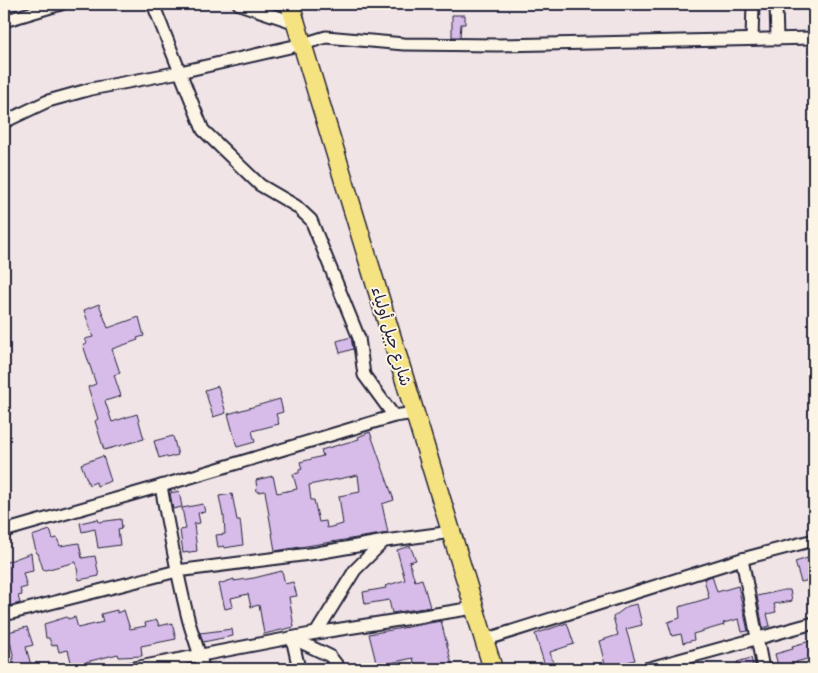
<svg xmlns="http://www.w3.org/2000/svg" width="818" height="673" viewBox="0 0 818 673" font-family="'Gochi Hand','Playpen Sans Arabic',sans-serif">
  <rect width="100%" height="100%" fill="#f1e4e6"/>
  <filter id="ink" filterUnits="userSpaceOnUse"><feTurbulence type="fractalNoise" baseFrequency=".02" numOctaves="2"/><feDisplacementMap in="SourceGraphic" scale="10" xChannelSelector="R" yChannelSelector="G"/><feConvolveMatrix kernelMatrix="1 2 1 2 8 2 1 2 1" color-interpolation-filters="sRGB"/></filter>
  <g filter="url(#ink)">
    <g fill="#d7bcea" stroke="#22223b" fill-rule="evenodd">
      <path d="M452,15H465V24H461L460,37H452Z"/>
      <path d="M99,304L108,328L139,317L144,336L137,338L138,340L112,349L120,373L114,375L121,396L105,401L112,422L137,414L144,439L104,450L95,421L98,419L88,387L96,384L83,345L87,343L85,339L93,337L84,310Z"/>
      <path d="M351,337L353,349L340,353L337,341Z"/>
      <path d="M218,386L226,413L213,417L205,390Z"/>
      <path d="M280,399L283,412L276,414L279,424L252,431L255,442L237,447L228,414Z"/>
      <path d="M370,432L394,500L382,504L388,533L275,551L265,491L257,492L256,480L273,476L277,493L297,489L293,474L299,473V470L302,469L300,462L323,456L321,450L359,439L358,437ZM358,475L360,492L339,496L343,524L327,528L326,521L319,522L314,500H311L309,485Z"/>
      <path d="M173,436L178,455L167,458L166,456L159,458L154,441Z"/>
      <path d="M103,456L111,481L97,486L96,482L89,485L81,464Z"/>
      <path d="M179,491L182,507L173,509L170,493Z"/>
      <path d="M232,494L237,520H240L243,545L224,548V546L218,547L216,535L225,534L224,516H223L219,496Z"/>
      <path d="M203,504L205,512L198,513L200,523L194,524L197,551L183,553L180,530L186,529L182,508Z"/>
      <path d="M98,519L99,522L121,519L122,528L118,529L120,545L98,548L95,529L82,532L80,523Z"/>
      <path d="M50,530L53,539L57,538L60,546L79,543L82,558L95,556L99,576L79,580L76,562L45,570L43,569L38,553L37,554L32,536Z"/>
      <path d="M410,546L416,560L409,562L415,581L422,579L430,607L392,613L389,600L365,604L363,592L386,588L385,586L405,580L397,550Z"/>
      <path d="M31,553L33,571L23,573L27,587L20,589L22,595L18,596L20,603L4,607V563Z"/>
      <path d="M814,556V579L801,582L795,562Z"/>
      <path d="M282,571L285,584L293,582L297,596L289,597L294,627L264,634L259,605L251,607L248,594L231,598L233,607L225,609L219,584L234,579V581L254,578Z"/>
      <path d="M712,576L717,592L738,586L748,631L742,632L739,619L723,623L724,625L693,634L694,640L683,643L681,634L672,636L668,622L680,618L679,607L709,598L704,579Z"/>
      <path d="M784,590H790L792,601L774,604L776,612L767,614L770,626L763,628L757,596Z"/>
      <path d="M637,604L642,625L626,629L635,660L606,668L599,641L618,635L613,617L628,606Z"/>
      <path d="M117,610V613L124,610L130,629L146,626L145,623L157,620L159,626L172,623L176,639L141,646L142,656L119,657L118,654L86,662L87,667L73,669L68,650L59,652L57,644L52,646L49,638H46L44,624L67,617L68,619L75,617L78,628L103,622L101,614Z"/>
      <path d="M441,621L453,669H416L413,658L377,666L369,634Z"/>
      <path d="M567,623L574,644L550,652L555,669H546L535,634Z"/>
      <path d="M27,627L33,645L26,647L32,669H4V662L14,659L8,632Z"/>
      <path d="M232,629L233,636L203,642L200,633Z"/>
      <path d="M814,640V657L796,662L797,669H779L775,654L793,649L792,646Z"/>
      <path d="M751,658L754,669H739L737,662Z"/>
    </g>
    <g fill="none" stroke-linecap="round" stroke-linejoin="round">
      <g stroke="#22223b" stroke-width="15">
        <g id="minor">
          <path d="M153,4L203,130L260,185L296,206L311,220L359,338L364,375L394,416"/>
          <path d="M239,4L296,23"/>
          <path d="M776,4L777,39"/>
          <path d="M4,21L61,4"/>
          <path d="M752,39L753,4"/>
          <path d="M4,122L48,101L91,89L180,72L303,44L326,37L404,44L498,45L814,38"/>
          <path d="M161,486C169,531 177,574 188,618C192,635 200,651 203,669"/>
          <path d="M4,531L161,486L394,416L415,413"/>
          <path d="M742,559L763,669"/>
          <path d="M4,615L177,571L317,553L385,541L452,532"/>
          <path d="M316,633L355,570L384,541"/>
          <path d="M292,638L330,656L340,669"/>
          <path d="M292,638L299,669"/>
          <path d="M484,640L742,559L814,540"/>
          <path d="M129,669L316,633L474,608"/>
          <path d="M646,669L814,623"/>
        </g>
      </g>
      <g stroke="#22223b" stroke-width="21">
        <path id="highway" d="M290,4L493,669"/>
      </g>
      <use href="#minor" stroke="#fcf5e5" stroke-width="11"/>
      <use href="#highway" stroke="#f5e381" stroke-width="18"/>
    </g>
  </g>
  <g text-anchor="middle" stroke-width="4" stroke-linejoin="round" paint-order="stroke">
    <g font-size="16" fill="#22223b" stroke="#fcf5e5">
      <text transform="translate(392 336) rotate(73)" y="6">شارع جبل أولياء</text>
    </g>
  </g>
  <rect width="818" height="673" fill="none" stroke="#fcf5e5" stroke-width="20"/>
  <rect x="10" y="10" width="798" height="653" fill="none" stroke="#22223b" stroke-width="2" filter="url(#ink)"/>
</svg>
